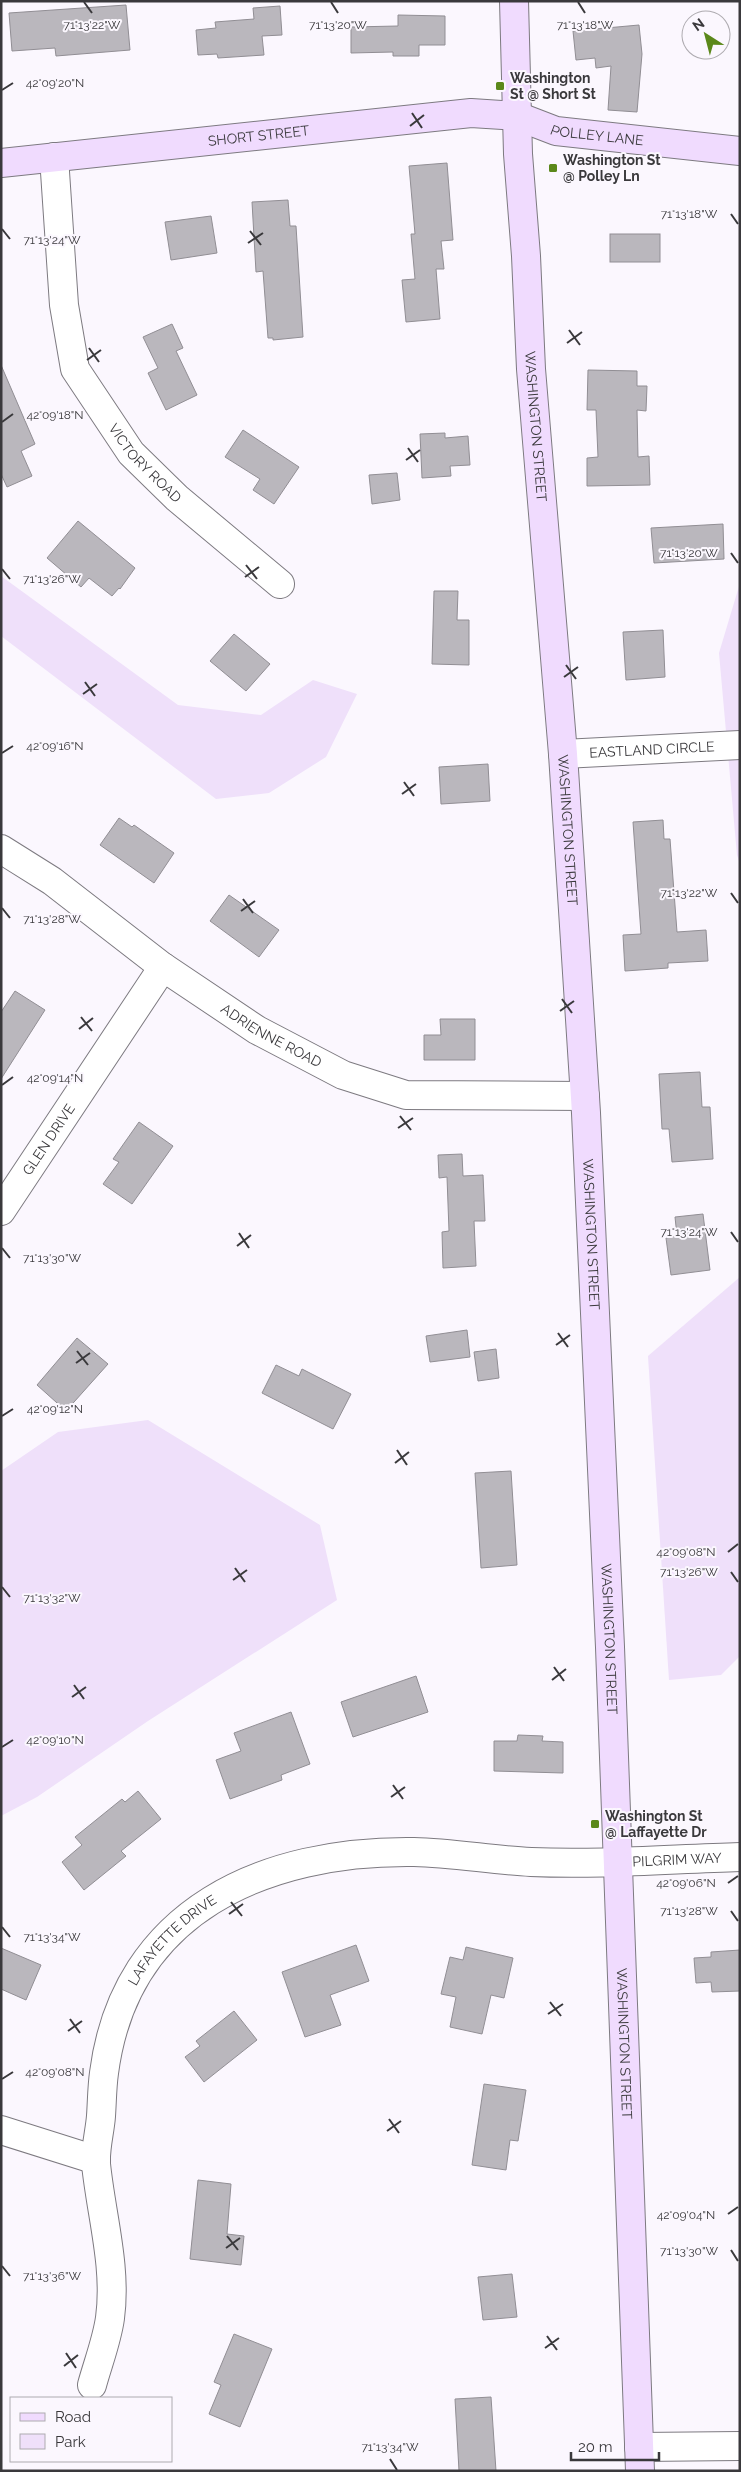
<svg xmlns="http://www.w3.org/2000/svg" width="741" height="2472" viewBox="0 0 741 2472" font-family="Raleway,sans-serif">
  <rect width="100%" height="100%" fill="#fbf7fe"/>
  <g fill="#efe0fa">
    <path d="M1,576L178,705L261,715L313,680L357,694L326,757L269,793L216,799L1,636Z"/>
    <path d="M740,583V864L737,855L719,653Z"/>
    <path d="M740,1277V1656L721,1675L669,1680L648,1356Z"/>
    <path d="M148,1420L320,1525L337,1600L148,1721L37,1797L1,1816V1471L58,1432Z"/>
  </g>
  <g fill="#bab7bd" stroke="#918e94">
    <path d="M126,5L130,50L56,56L55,48L12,51L9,13Z"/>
    <path d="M280,6L282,35L262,36L264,55L218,58L217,54L198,55L196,30L216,28L215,22L254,19L253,8Z"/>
    <path d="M398,15L445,16V45H419V56H393V52L351,53V27L398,26Z"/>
    <path d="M639,25L642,54L637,112L608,110L611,66L596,68L595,58L576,60L573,31Z"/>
    <path d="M447,163L453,240L441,241L444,269H436L440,319L406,322L402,280L415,279L411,234H415L409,166Z"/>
    <path d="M288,200L290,226H296L303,337L273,340V338H268L263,271L256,272L252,202Z"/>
    <path d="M211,216L217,253L171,260L165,222Z"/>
    <rect x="610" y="234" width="50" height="28"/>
    <path d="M172,324L183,348L176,351L197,395L166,410L148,373L158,368L143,337Z"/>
    <path d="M1,365L35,444L21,451L32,476L7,487L1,474Z"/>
    <path d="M588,370L637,371V386H647L646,411L637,410L638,457L649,456L650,485L587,486V458L598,457L596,410H587Z"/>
    <path d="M243,430L299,467L274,504L253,490L260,479L225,457Z"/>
    <path d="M445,433V438L468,436L470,465L450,466L451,476L422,478L420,434Z"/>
    <path d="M397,473L400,500L372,504L369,475Z"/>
    <path d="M78,521L135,568L120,589L119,588L112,596L89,578L81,587L47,558Z"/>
    <path d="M723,524L724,559L654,563L651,528Z"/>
    <path d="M434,591H458L457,620H469V665L432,664Z"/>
    <path d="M663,630L665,677L626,680L623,632Z"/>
    <path d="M234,634L270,664L246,691L210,661Z"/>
    <path d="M488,764L490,801L441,804L439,767Z"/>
    <path d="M119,818L132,827L134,825L174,853L154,883L100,845Z"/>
    <path d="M663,820L664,839H670L677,932L706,930L708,961L668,963V968L625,971L623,935L641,934L633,822Z"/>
    <path d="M229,895L279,930L259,957L210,921Z"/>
    <path d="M15,991L45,1010L1,1079V1012Z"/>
    <path d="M440,1019H475V1060H424V1035H441Z"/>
    <path d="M700,1072L702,1107H710L713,1159L672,1162L669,1129H662L659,1074Z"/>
    <path d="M139,1122L173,1146L132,1204L103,1184L119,1162L113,1159Z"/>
    <path d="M462,1154L463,1176L483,1175L485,1221H474L476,1266L443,1268L442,1232L449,1231L447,1177L439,1178L438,1155Z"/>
    <path d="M703,1214L710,1270L671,1275L666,1238L677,1236L675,1217Z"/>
    <path d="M467,1330L470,1357L430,1362L426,1336Z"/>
    <path d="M77,1338L108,1364L66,1411L37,1385Z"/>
    <path d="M496,1349L499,1378L478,1381L474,1352Z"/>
    <path d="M276,1365L299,1376L302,1369L351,1394L333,1429L262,1393Z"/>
    <path d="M511,1471L517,1565L481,1568L475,1473Z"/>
    <path d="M416,1676L428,1712L353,1737L341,1702Z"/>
    <path d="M291,1712L310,1764L281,1775L282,1780L230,1799L216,1760L241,1751L234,1733Z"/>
    <path d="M518,1735L543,1736L542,1741L563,1742V1773L494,1771V1741H517Z"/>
    <path d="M138,1791L161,1819L121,1851L126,1856L84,1890L62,1862L82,1845L75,1837L122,1799L125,1802Z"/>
    <path d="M356,1945L369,1981L330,1995L341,2025L305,2037L282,1972Z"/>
    <path d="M466,1947L513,1958L504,1998L491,1995L482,2034L450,2027L456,1997L441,1994L450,1957L463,1960Z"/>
    <path d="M1,1948L41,1965L26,2000L1,1989Z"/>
    <path d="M740,1950V1991L712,1992L711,1982L696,1983L694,1958L711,1957V1952Z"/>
    <path d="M234,2011L257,2040L204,2082L185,2057L200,2046L196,2041Z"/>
    <path d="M484,2084L526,2090L518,2141L510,2140L506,2170L472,2165Z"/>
    <path d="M198,2180L231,2184L227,2234L244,2236L241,2265L190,2259Z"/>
    <path d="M512,2274L517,2317L483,2320L478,2277Z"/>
    <path d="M234,2334L272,2349L240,2427L209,2414L221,2385L214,2382Z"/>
    <path d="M491,2397L496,2471H459L455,2399Z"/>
  </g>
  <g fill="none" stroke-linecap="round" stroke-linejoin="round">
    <g stroke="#7d7a80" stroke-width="30">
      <g id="street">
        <path id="s1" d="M54,157L64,305L75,369L131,453L177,498L280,584"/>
        <path id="s2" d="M563,754L740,745"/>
        <path id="s3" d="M1,849L52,881L163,967L257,1030L343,1075L406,1095L585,1096"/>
        <path id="s4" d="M1,1211L163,967"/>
        <path d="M1,2130L96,2160"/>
        <path id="s5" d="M92,2385C98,2363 107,2340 110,2318C117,2267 101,2214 96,2164C95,2148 100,2131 101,2116C102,2102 102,2087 104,2073C125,1910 265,1850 414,1852C453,1853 492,1860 531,1862C600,1865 671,1859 740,1857"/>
        <path d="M639,2447L740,2446"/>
      </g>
    </g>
    <g stroke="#7d7a80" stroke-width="30">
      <g id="secondary">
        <path id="s6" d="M514,1L518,154L526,256L531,369L563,754L586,1113L610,1647L640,2471"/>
        <path id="s7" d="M1,163L471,113L517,116L556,131L740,151"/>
      </g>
    </g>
    <use href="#street" stroke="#fff" stroke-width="28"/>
    <use href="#secondary" stroke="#f0dbfe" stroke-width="28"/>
  </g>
  <path fill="none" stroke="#3a393c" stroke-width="2" d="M84,2L92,13M331,2L338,13M578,2L585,13M2,90L13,83M412,113L422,128M410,126L424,115M731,214L738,224M2,229L10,239M250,231L261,245M248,243L263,233M569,330L580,345M567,343L582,332M89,348L99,362M87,360L101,350M2,422L13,414M408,448L418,462M406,460L420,450M731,553L738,563M246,565L257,579M2,569L10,579M245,577L259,567M566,665L576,679M564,677L578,667M85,682L95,696M83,694L97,684M2,753L13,746M404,782L414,796M402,794L416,784M731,893L738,903M243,899L253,913M2,908L10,918M241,911L255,901M562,999L572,1013M560,1011L574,1001M81,1017L92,1031M79,1029L93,1018M2,1085L13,1077M400,1116L411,1130M398,1128L413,1118M731,1232L738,1242M239,1233L249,1248M237,1246L251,1235M2,1248L10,1258M558,1333L568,1347M556,1345L570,1335M77,1351L88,1365M76,1363L90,1353M2,1416L13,1409M397,1450L407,1465M395,1463L409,1452M728,1552L738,1544M235,1568L245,1582M731,1572L738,1582M233,1580L247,1570M2,1587L10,1597M554,1667L564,1681M552,1680L566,1669M74,1685L84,1699M72,1697L86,1687M2,1747L13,1740M393,1785L403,1799M391,1797L405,1787M728,1883L738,1876M231,1902L242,1916M731,1911L738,1921M229,1914L243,1904M2,1927L10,1937M550,2002L561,2016M548,2014L563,2004M70,2019L80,2033M68,2031L82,2021M2,2079L13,2072M389,2119L399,2133M387,2131L401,2121M728,2214L738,2207M227,2236L238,2250M226,2248L240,2238M731,2250L738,2261M2,2266L10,2276M547,2336L557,2350M545,2348L559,2338M66,2353L76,2368M64,2366L78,2355M390,2459L397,2470"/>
  <g fill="#5b881a" stroke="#fbf7fe" stroke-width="2">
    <rect x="495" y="81" width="10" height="10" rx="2.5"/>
    <rect x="548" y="163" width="10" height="10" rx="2.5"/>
    <rect x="590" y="1819" width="10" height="10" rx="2.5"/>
  </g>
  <g text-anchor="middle" stroke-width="4" stroke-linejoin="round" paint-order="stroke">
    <g font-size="14" font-weight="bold" fill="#3a393c" stroke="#fbf7fe" text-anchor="start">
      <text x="510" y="83">Washington<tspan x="510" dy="16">St @ Short St</tspan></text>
      <text x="563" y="165">Washington St<tspan x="563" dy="16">@ Polley Ln</tspan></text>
      <text x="605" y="1821">Washington St<tspan x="605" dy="16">@ Laffayette Dr</tspan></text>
    </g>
    <g font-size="14" fill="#3a393c" stroke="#fbf7fe">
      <text dy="5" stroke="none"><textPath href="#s7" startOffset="602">POLLEY LANE</textPath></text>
      <text dy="5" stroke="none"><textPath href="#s7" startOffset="259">SHORT STREET</textPath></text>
      <text dy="5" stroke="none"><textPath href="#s6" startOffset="426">WASHINGTON STREET</textPath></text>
      <text dy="5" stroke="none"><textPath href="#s1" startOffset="331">VICTORY ROAD</textPath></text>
      <text dy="5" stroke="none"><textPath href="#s2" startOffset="89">EASTLAND CIRCLE</textPath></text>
      <text dy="5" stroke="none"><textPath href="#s6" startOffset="831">WASHINGTON STREET</textPath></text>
      <text dy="5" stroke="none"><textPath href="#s3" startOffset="329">ADRIENNE ROAD</textPath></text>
      <text dy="5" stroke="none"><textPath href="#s4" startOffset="86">GLEN DRIVE</textPath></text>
      <text dy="5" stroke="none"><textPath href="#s6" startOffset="1236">WASHINGTON STREET</textPath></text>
      <text dy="5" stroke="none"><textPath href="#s6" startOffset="1641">WASHINGTON STREET</textPath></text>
      <text dy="5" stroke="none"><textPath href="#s5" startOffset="1001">PILGRIM WAY</textPath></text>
      <text dy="5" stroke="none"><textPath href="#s5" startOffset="470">LAFAYETTE DRIVE</textPath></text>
      <text dy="5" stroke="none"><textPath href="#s6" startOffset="2046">WASHINGTON STREET</textPath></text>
    </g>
  </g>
  <g font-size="12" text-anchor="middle" fill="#3a393c" stroke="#fbf7fe" stroke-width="4" stroke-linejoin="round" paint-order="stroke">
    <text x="92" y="29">71°13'22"W</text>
    <text x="338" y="29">71°13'20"W</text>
    <text x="585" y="29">71°13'18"W</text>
    <text x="55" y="87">42°09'20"N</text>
    <text x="689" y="218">71°13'18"W</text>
    <text x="52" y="244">71°13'24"W</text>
    <text x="55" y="419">42°09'18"N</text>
    <text x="689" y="557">71°13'20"W</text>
    <text x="52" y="583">71°13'26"W</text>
    <text x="55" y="750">42°09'16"N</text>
    <text x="689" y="897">71°13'22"W</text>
    <text x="52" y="923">71°13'28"W</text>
    <text x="55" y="1082">42°09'14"N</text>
    <text x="689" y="1236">71°13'24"W</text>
    <text x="52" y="1262">71°13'30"W</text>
    <text x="55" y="1413">42°09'12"N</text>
    <text x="686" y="1556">42°09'08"N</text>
    <text x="689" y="1576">71°13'26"W</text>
    <text x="52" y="1602">71°13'32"W</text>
    <text x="55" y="1744">42°09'10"N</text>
    <text x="686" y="1887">42°09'06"N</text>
    <text x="689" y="1915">71°13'28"W</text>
    <text x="52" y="1941">71°13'34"W</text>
    <text x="55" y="2076">42°09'08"N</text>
    <text x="686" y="2219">42°09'04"N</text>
    <text x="689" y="2255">71°13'30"W</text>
    <text x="52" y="2280">71°13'36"W</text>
    <text x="390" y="2451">71°13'34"W</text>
  </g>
  <rect width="741" height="2472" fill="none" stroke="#3a393c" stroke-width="5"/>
  <rect x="10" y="2397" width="162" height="65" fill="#fbf7fe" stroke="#aeabb0"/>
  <rect x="20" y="2413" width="25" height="8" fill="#f0dbfe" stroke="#aeabb0"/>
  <text x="55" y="2422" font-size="15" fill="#3a393c">Road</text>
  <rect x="20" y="2434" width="25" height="15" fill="#efe0fa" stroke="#aeabb0"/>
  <text x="55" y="2447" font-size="15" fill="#3a393c">Park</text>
  <g transform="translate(706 35) rotate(324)"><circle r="24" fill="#fbf7fe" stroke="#aeabb0"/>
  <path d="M0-4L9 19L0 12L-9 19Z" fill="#5b881a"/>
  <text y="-8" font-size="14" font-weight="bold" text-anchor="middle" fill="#3a393c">N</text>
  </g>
  <path d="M571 2452v8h88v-8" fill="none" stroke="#3a393c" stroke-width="2.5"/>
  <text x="578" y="2452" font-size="15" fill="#3a393c" stroke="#fbf7fe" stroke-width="4" paint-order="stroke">20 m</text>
</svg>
